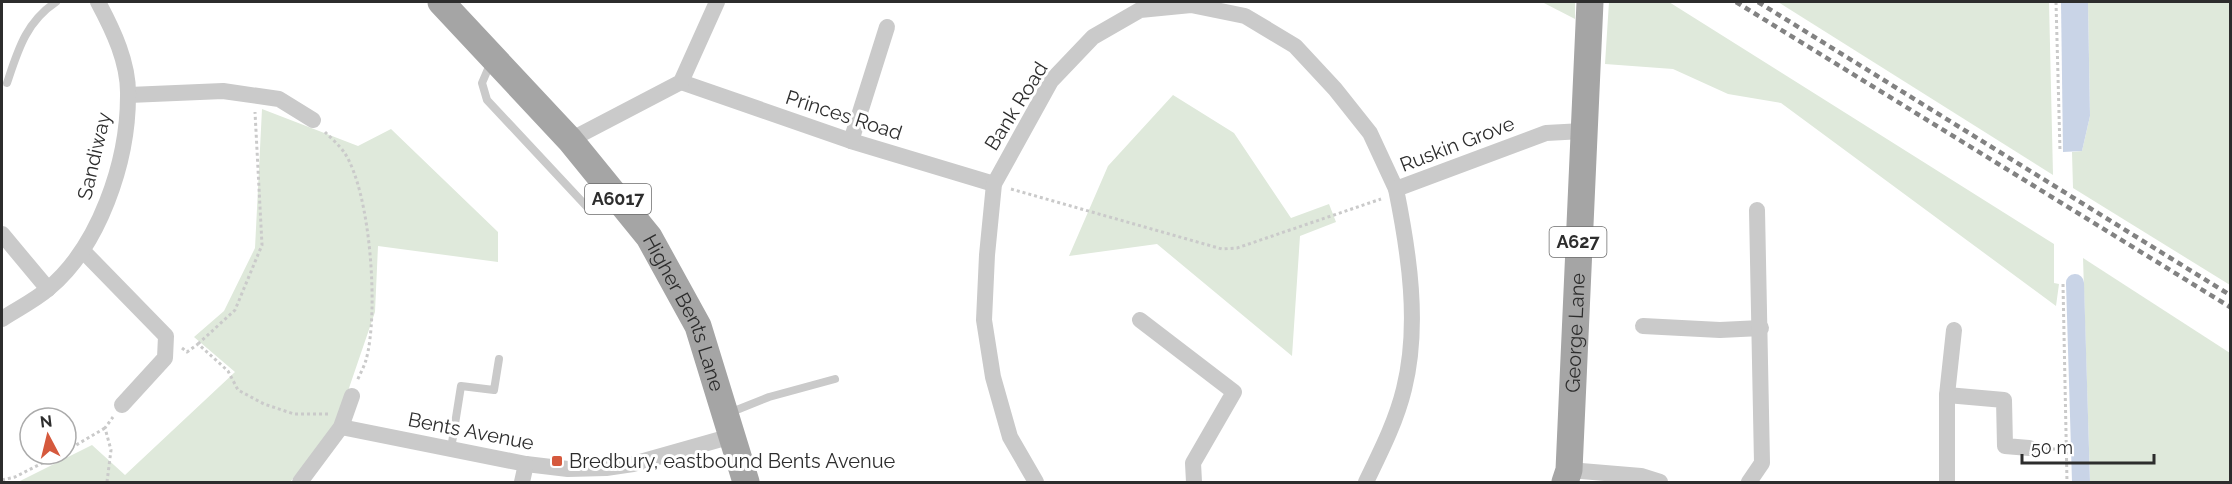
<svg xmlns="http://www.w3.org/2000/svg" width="2232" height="484" viewBox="0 0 2232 484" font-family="Raleway,sans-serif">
  <rect width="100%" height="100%" fill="#fff"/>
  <g fill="#dfe9db">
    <path d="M1542,2H1575V19Z"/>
    <path d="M1609,2H1669L2054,244V283L2059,284L2056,306L1781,103L1728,94L1673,69L1605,64Z"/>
    <path d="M1778,2H2049L2053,175Z"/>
    <path d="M2088,2H2230V285L2073,188L2072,152L2082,151L2090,116Z"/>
    <path d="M1173,95L1234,133L1291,218L1329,204L1336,222L1300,236L1292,356L1157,244L1069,256L1108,166Z"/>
    <path d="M262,109L358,146L391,129L498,232V262L378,246L375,312L335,429L290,482H18L92,445L125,475L235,372L194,337L224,311L255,248Z"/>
    <path d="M2083,258L2230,353V482H2090Z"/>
  </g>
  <path fill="#c9d4e7" d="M2061,2H2088L2090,116L2082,151L2063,152Z"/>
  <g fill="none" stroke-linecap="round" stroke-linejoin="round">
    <path stroke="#c9d4e7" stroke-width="18" d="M2075,283L2081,482"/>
    <g stroke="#cacaca" stroke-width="3" stroke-dasharray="3 3" stroke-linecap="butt">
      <path d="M2056,2L2060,151"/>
      <path d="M325,132C331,138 339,145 344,152C371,192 379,314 366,360C364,367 360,374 357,381"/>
      <path d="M1011,189L1222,249L1237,248L1381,199"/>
      <path d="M2063,284L2067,482"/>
      <path d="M198,344L235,310L262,245L255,112"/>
      <path d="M182,348L187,352L198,344L228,371L238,390L264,404L294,414H329"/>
      <path d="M2046,449H2066"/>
      <path d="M66,451L105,428"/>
      <path d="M2,480L15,477L60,454"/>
      <path d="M107,482L111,450L105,428L113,417"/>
    </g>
    <g stroke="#cacaca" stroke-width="8">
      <path d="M491,62L482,83L487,100L588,208L603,210L620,206"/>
      <path d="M7,83C18,50 26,22 56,2"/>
      <path d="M729,413L769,397L835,379"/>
      <path d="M451,449L461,386L494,390L499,359"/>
    </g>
    <g stroke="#cacaca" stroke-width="16">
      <path d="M681,82L851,141L994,184"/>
      <path d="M129,95L223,91L279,99L313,120"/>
      <path d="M570,140L681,82L717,2"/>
      <path d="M851,141L887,27"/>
      <path d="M2,234L48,289"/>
      <path d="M83,251L166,336L165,358L122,405"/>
      <path d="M2,319C17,309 34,301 48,289C99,247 128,162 128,96C129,63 113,30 98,2"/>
      <path d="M1140,320L1234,392L1193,463L1194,482"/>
      <path d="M1643,326L1720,330L1761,328"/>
      <path d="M1947,395L2004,400L2005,446L2029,448"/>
      <path d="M341,427L526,464L568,469L606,468L633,464L732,436"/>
      <path d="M1569,470L1641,476L1660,482"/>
      <path d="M300,482L341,427L352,396"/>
      <path d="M522,482L526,464"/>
      <path d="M1036,482L1010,437L993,377L984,320L987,255L994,184L1051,81L1093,37L1140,10L1191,5L1245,16L1295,46L1335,89L1370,133L1396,189"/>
      <path d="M1366,482C1380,453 1396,422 1404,389C1420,325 1409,253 1396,189L1546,133L1583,131"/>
      <path d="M1749,482L1762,463L1757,210"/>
      <path d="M1947,482V395L1954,330"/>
    </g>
    <g stroke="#a5a5a5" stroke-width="27">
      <path id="s1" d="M441,2L570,140L649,237L698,326L746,482"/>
      <path id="s2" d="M1565,482L1569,470L1590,2"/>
    </g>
    <g stroke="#828282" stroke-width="4.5" stroke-dasharray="6 4.5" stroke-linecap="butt">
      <path d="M1736,2L2230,307"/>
      <path d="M1758,2L2230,295"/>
    </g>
  </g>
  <rect fill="#d5593d" stroke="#fff" stroke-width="2" x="551" y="455" width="12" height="12" rx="3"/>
  <g text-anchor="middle" stroke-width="6" stroke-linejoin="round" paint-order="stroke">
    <g fill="#fff" stroke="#6c6c6c" stroke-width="1.5">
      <rect x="585" y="184" width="66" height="30" rx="4.5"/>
      <rect x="1549.5" y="227" width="57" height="30" rx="4.5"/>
    </g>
    <g font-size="18" font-weight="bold" fill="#2d2d2d">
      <text x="618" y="205">A6017</text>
      <text x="1578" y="248">A627</text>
    </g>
    <g font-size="20" fill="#2d2d2d" stroke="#fff">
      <text transform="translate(1016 106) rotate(-58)" y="7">Bank Road</text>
      <text transform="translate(844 115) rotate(18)" y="7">Princes Road</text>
      <text transform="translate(1457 144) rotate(-21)" y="7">Ruskin Grove</text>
      <text transform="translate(94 156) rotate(-77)" y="7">Sandiway</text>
      <text dy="7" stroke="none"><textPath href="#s1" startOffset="398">Higher Bents Lane</textPath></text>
      <text dy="7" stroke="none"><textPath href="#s2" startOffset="150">George Lane</textPath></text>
      <text transform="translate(471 431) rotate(11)" y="7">Bents Avenue</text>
    </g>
    <g font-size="20" fill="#2d2d2d" stroke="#fff" text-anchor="start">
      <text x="569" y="468">Bredbury, eastbound Bents Avenue</text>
    </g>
  </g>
  <rect width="2232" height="484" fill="none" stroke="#2d2d2d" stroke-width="6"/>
  <g transform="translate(48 436) rotate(353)"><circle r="28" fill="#ffffff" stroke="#ababab" stroke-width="1.5"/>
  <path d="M0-4.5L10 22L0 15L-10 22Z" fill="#d5593d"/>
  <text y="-9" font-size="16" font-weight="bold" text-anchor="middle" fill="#2d2d2d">N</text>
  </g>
  <path d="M2022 454v9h132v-9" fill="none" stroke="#2d2d2d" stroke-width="3"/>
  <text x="2031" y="454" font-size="18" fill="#2d2d2d" stroke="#ffffff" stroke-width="4.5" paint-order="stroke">50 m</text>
</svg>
